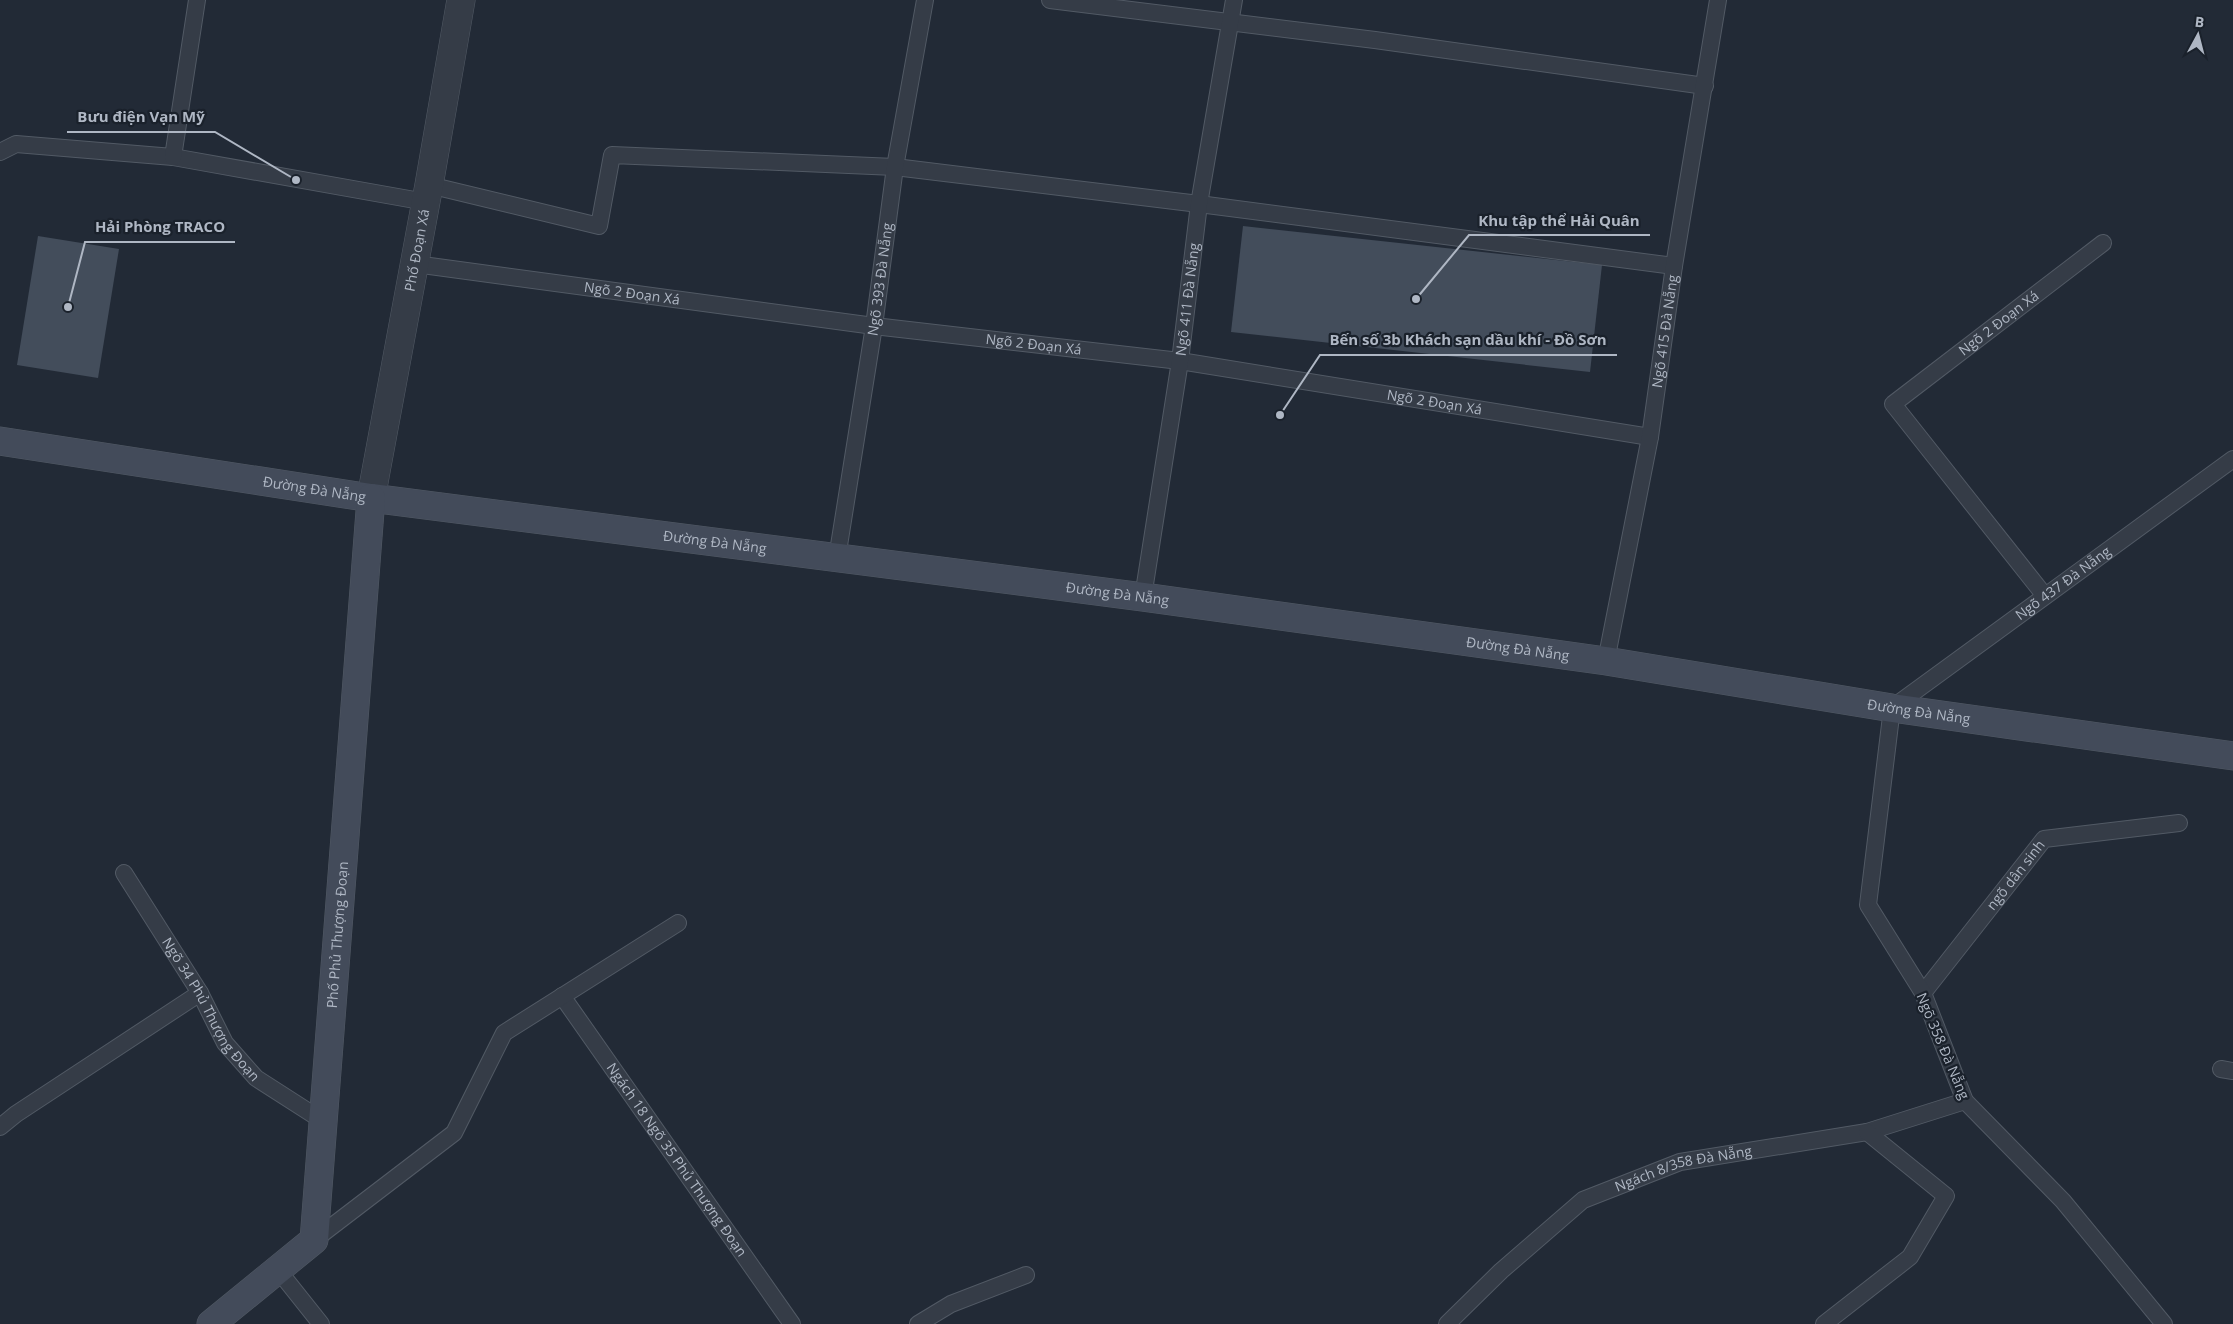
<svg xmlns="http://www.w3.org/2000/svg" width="2233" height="1324" viewBox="0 0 2233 1324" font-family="'Open Sans',sans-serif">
  <rect width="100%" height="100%" fill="#222a36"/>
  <g fill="#434d5b">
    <path d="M1243,226L1602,265L1590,372L1231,332Z"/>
    <path d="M38,236L119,249L98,378L17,365Z"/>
  </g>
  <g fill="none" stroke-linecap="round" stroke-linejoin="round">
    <g stroke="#525a65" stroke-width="18">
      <g id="service">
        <path d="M1050,0L1375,40L1705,86"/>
        <path d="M0,152L16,144L173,157L426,202"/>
        <path d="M173,157L197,0"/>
        <path d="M429,185L599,226L612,155L895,167L1199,204L1674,266"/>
        <path id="s1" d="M415,264L874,326L1180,361L1650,437"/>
        <path id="s2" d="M837,558L874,326L895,167L925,0"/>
        <path id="s3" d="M2045,596L1893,404L2103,243"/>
        <path id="s4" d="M1143,597L1180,361L1199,204L1234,0"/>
        <path id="s5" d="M1606,661L1650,437L1674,266L1718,0"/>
        <path id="s6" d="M124,873L200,993L225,1043L256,1078L323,1121"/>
        <path id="s7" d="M1923,993L2044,839L2179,823"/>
        <path id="s8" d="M562,996L792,1324"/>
        <path d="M2221,1069L2233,1071"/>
        <path d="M0,1127L16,1114L200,993"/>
        <path d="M314,1240L454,1133L504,1033L678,923"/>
        <path d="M278,1270L321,1324"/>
        <path d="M918,1324L951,1304L1026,1275"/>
        <path id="s9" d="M1447,1324L1501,1271L1583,1200L1680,1162L1867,1132L1965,1101"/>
        <path d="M1824,1324L1910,1257L1946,1196L1867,1132"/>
        <path id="s10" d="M2164,1324L2063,1201L1965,1101L1923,993L1868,905L1892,708L2233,459"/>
      </g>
    </g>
    <g stroke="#525a65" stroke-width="29">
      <g id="tertiary">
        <path id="s11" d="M371,498L429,185L461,0"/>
      </g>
    </g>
    <g stroke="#525a65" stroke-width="29">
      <g id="secondary">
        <path id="s12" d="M0,441L371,498L1143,597L1606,661L1892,708L2233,756"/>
        <path id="s13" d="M211,1324L314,1240L371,498"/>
      </g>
    </g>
    <use href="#service" stroke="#353c47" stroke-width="16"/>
    <use href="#tertiary" stroke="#353c47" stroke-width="28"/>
    <use href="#secondary" stroke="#434b5a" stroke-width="28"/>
  </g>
  <g text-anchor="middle" stroke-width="4.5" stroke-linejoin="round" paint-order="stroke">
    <g font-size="14" fill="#afb7c4" stroke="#1a212b">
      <text dy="5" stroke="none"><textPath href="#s11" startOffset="252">Phố Đoạn Xá</textPath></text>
      <text dy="5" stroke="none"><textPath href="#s2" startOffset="282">Ngõ 393 Đà Nẵng</textPath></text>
      <text dy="5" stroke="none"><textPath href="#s1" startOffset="219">Ngõ 2 Đoạn Xá</textPath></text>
      <text dy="5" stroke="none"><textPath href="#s4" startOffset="301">Ngõ 411 Đà Nẵng</textPath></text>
      <text dy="5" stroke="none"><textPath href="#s3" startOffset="378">Ngõ 2 Đoạn Xá</textPath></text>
      <text dy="5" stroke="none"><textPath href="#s5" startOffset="335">Ngõ 415 Đà Nẵng</textPath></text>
      <text dy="5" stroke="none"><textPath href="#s1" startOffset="624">Ngõ 2 Đoạn Xá</textPath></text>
      <text dy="5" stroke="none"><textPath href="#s1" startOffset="1029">Ngõ 2 Đoạn Xá</textPath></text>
      <text dy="5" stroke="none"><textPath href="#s12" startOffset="318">Đường Đà Nẵng</textPath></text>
      <text dy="5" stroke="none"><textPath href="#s12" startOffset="722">Đường Đà Nẵng</textPath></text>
      <text dy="5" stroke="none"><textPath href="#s10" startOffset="929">Ngõ 437 Đà Nẵng</textPath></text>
      <text dy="5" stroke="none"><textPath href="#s12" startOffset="1128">Đường Đà Nẵng</textPath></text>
      <text dy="5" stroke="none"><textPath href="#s12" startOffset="1532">Đường Đà Nẵng</textPath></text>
      <text dy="5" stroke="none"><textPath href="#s12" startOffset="1938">Đường Đà Nẵng</textPath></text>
      <text dy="5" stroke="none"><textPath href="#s7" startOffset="150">ngõ dân sinh</textPath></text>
      <text dy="5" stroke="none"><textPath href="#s13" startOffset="439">Phố Phủ Thượng Đoạn</textPath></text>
      <text dy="5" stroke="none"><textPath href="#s6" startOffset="162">Ngõ 34 Phủ Thượng Đoạn</textPath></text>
      <text transform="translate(1943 1046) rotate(67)" y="5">Ngõ 358 Đà Nẵng</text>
      <text dy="5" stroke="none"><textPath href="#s8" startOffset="200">Ngách 18 Ngõ 35 Phủ Thượng Đoạn</textPath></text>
      <text dy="5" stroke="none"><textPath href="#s9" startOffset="290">Ngách 8/358 Đà Nẵng</textPath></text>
    </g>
  </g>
  <path fill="none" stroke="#afb7c4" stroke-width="2" d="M296 180L215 132H67M1416 299L1469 235H1650M68 307L85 242H235M1280 415L1320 355H1617"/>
  <g fill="#afb7c4" stroke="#1a212b" stroke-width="2">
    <circle cx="296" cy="180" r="5"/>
    <circle cx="1416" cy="299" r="5"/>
    <circle cx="68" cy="307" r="5"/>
    <circle cx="1280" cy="415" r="5"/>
  </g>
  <g font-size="15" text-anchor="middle" font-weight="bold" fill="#afb7c4" stroke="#1a212b" stroke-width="4.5" stroke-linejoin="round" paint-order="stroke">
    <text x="141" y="122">Bưu điện Vạn Mỹ</text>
    <text x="1559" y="226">Khu tập thể Hải Quân</text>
    <text x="160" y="232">Hải Phòng TRACO</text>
    <text x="1468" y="345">Bến số 3b Khách sạn dầu khí - Đồ Sơn</text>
  </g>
  <g transform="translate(2198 35) rotate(7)" stroke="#1a212b" stroke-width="4" paint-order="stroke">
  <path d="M0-4L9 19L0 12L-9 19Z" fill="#afb7c4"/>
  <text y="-8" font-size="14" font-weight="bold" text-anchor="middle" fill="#afb7c4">B</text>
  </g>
</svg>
